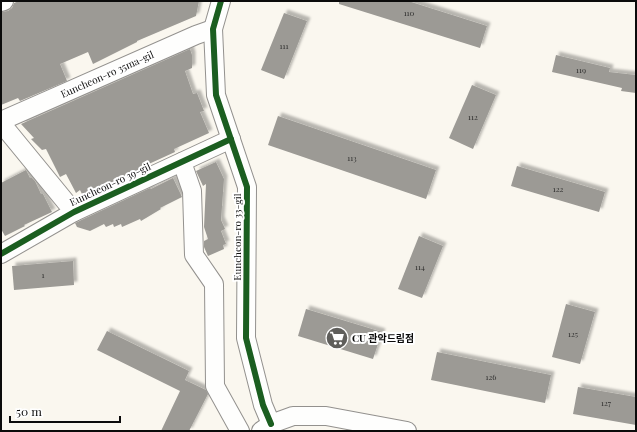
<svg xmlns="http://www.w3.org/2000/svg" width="637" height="432" viewBox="0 0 637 432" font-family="'Playfair Display','Noto Sans KR',serif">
  <defs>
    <filter id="shadow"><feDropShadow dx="3.5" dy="-3.5" stdDeviation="1" flood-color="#0004"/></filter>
  </defs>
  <rect width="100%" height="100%" fill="#faf7ef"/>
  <g fill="#9c9a95" filter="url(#shadow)">
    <path d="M19,1H199L196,16L137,41V42L93,64L88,52L60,64L67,81L20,101L18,98L1,105V12L8,11L12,8L14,3Z"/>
    <path d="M339,1H408L487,26L480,48L339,4Z"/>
    <path d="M284,13L307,21L284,79L261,70Z"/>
    <path d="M190,49L192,55V68L185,71L193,94L197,93L204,111L200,112L209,133L174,149L175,152L140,168L141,169L83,196L80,190L76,193L66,174L60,177L46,149L42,150L31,139L34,138L21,124Z"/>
    <path d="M556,55L610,68L609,72L636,75V93L621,91L622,88L552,72Z"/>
    <path d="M472,85L496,95L473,149L449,138Z"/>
    <path d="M278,116L436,170L426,199L268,145Z"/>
    <path d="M216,162L224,179L221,220L225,229L221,231L226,244L223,245L224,249L208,256L204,247V241L208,239L204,227L206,184L203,186L196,171Z"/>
    <path d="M517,166L605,192L599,212L511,186Z"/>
    <path d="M26,170L30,178H32L35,181L41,194H43L52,212L24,225L25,226L5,236L1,229V183Z"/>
    <path d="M173,178L182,197L160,208L161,209L141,221L140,219L122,227L121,224L114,227L113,224L106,227L104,224L90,231L77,227L75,223L150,188L151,189Z"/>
    <path d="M419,236L443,246L422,298L398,289Z"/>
    <path d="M73,261L74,285L14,290L12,266Z"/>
    <path d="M566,304L595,312L580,364L552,357Z"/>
    <path d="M306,309L382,332L373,359L298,336Z"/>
    <path d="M107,331L189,371L185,380L206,390L208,394L189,431H161L180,391L97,350Z"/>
    <path d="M437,352L551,375L545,403L431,380Z"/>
    <path d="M578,387L636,397V425L573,414Z"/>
  </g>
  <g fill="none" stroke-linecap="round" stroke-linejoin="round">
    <g stroke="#93918e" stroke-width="20">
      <g id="minor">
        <path d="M221,1L213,29L216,95L247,187L246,338L263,405L271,424"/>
        <path d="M1,2L4,1"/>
        <path d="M1,121L196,35L213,29"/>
        <path d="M1,123L74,212"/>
        <path d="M182,162L192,191L194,255L214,284L215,386L240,431"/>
        <path d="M1,254L74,212L231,139"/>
        <path d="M261,431L271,424L293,416H326L407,431"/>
      </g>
    </g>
    <use href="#minor" stroke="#fefefd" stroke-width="18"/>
    <g stroke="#fff" stroke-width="8">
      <g id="cycleway">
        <path d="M221,1L213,29L216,95L247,187L246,338L263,405L271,424"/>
        <path d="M1,254L74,212L231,139"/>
      </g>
    </g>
    <use href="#cycleway" stroke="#1b5e20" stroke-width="6"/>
  </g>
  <defs>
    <g id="supermarket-disc" transform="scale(1.15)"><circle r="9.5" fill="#5f5e5b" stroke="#fff"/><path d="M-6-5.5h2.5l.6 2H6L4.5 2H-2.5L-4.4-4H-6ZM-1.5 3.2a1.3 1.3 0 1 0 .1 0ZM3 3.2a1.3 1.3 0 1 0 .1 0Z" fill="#fff"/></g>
  </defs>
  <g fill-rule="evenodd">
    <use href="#supermarket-disc" x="337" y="338"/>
  </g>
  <g text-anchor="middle" stroke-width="4" stroke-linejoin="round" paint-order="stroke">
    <g font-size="8" fill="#2f2f2e">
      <text x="409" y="16">110</text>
      <text x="284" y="49">111</text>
      <text x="581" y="73">119</text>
      <text x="473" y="120">112</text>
      <text x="352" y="161">113</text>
      <text x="558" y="192">122</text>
      <text x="420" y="270">114</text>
      <text x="43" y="278">1</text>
      <text x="573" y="337">125</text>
      <text x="491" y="380">126</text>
      <text x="606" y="406">127</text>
    </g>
    <g font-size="10" fill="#0b0b0b" stroke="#fff">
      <text transform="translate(107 74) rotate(-24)" y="4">Euncheon-ro 35ma-gil</text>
      <text transform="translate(110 184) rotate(-25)" y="4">Euncheon-ro 39-gil</text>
      <text transform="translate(237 237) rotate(-90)" y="4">Euncheon-ro 33-gil</text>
    </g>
    <g font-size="10" font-weight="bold" fill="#0b0b0b" stroke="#fff" text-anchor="start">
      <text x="352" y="342">CU 관악드림점</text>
    </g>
  </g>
  <rect width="637" height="432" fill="none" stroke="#0b0b0b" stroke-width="4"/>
  <path d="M10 416v6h110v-6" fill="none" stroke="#0b0b0b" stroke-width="2"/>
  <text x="16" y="416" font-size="12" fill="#0b0b0b" stroke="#ffffff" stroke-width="3" paint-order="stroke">50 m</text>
</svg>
